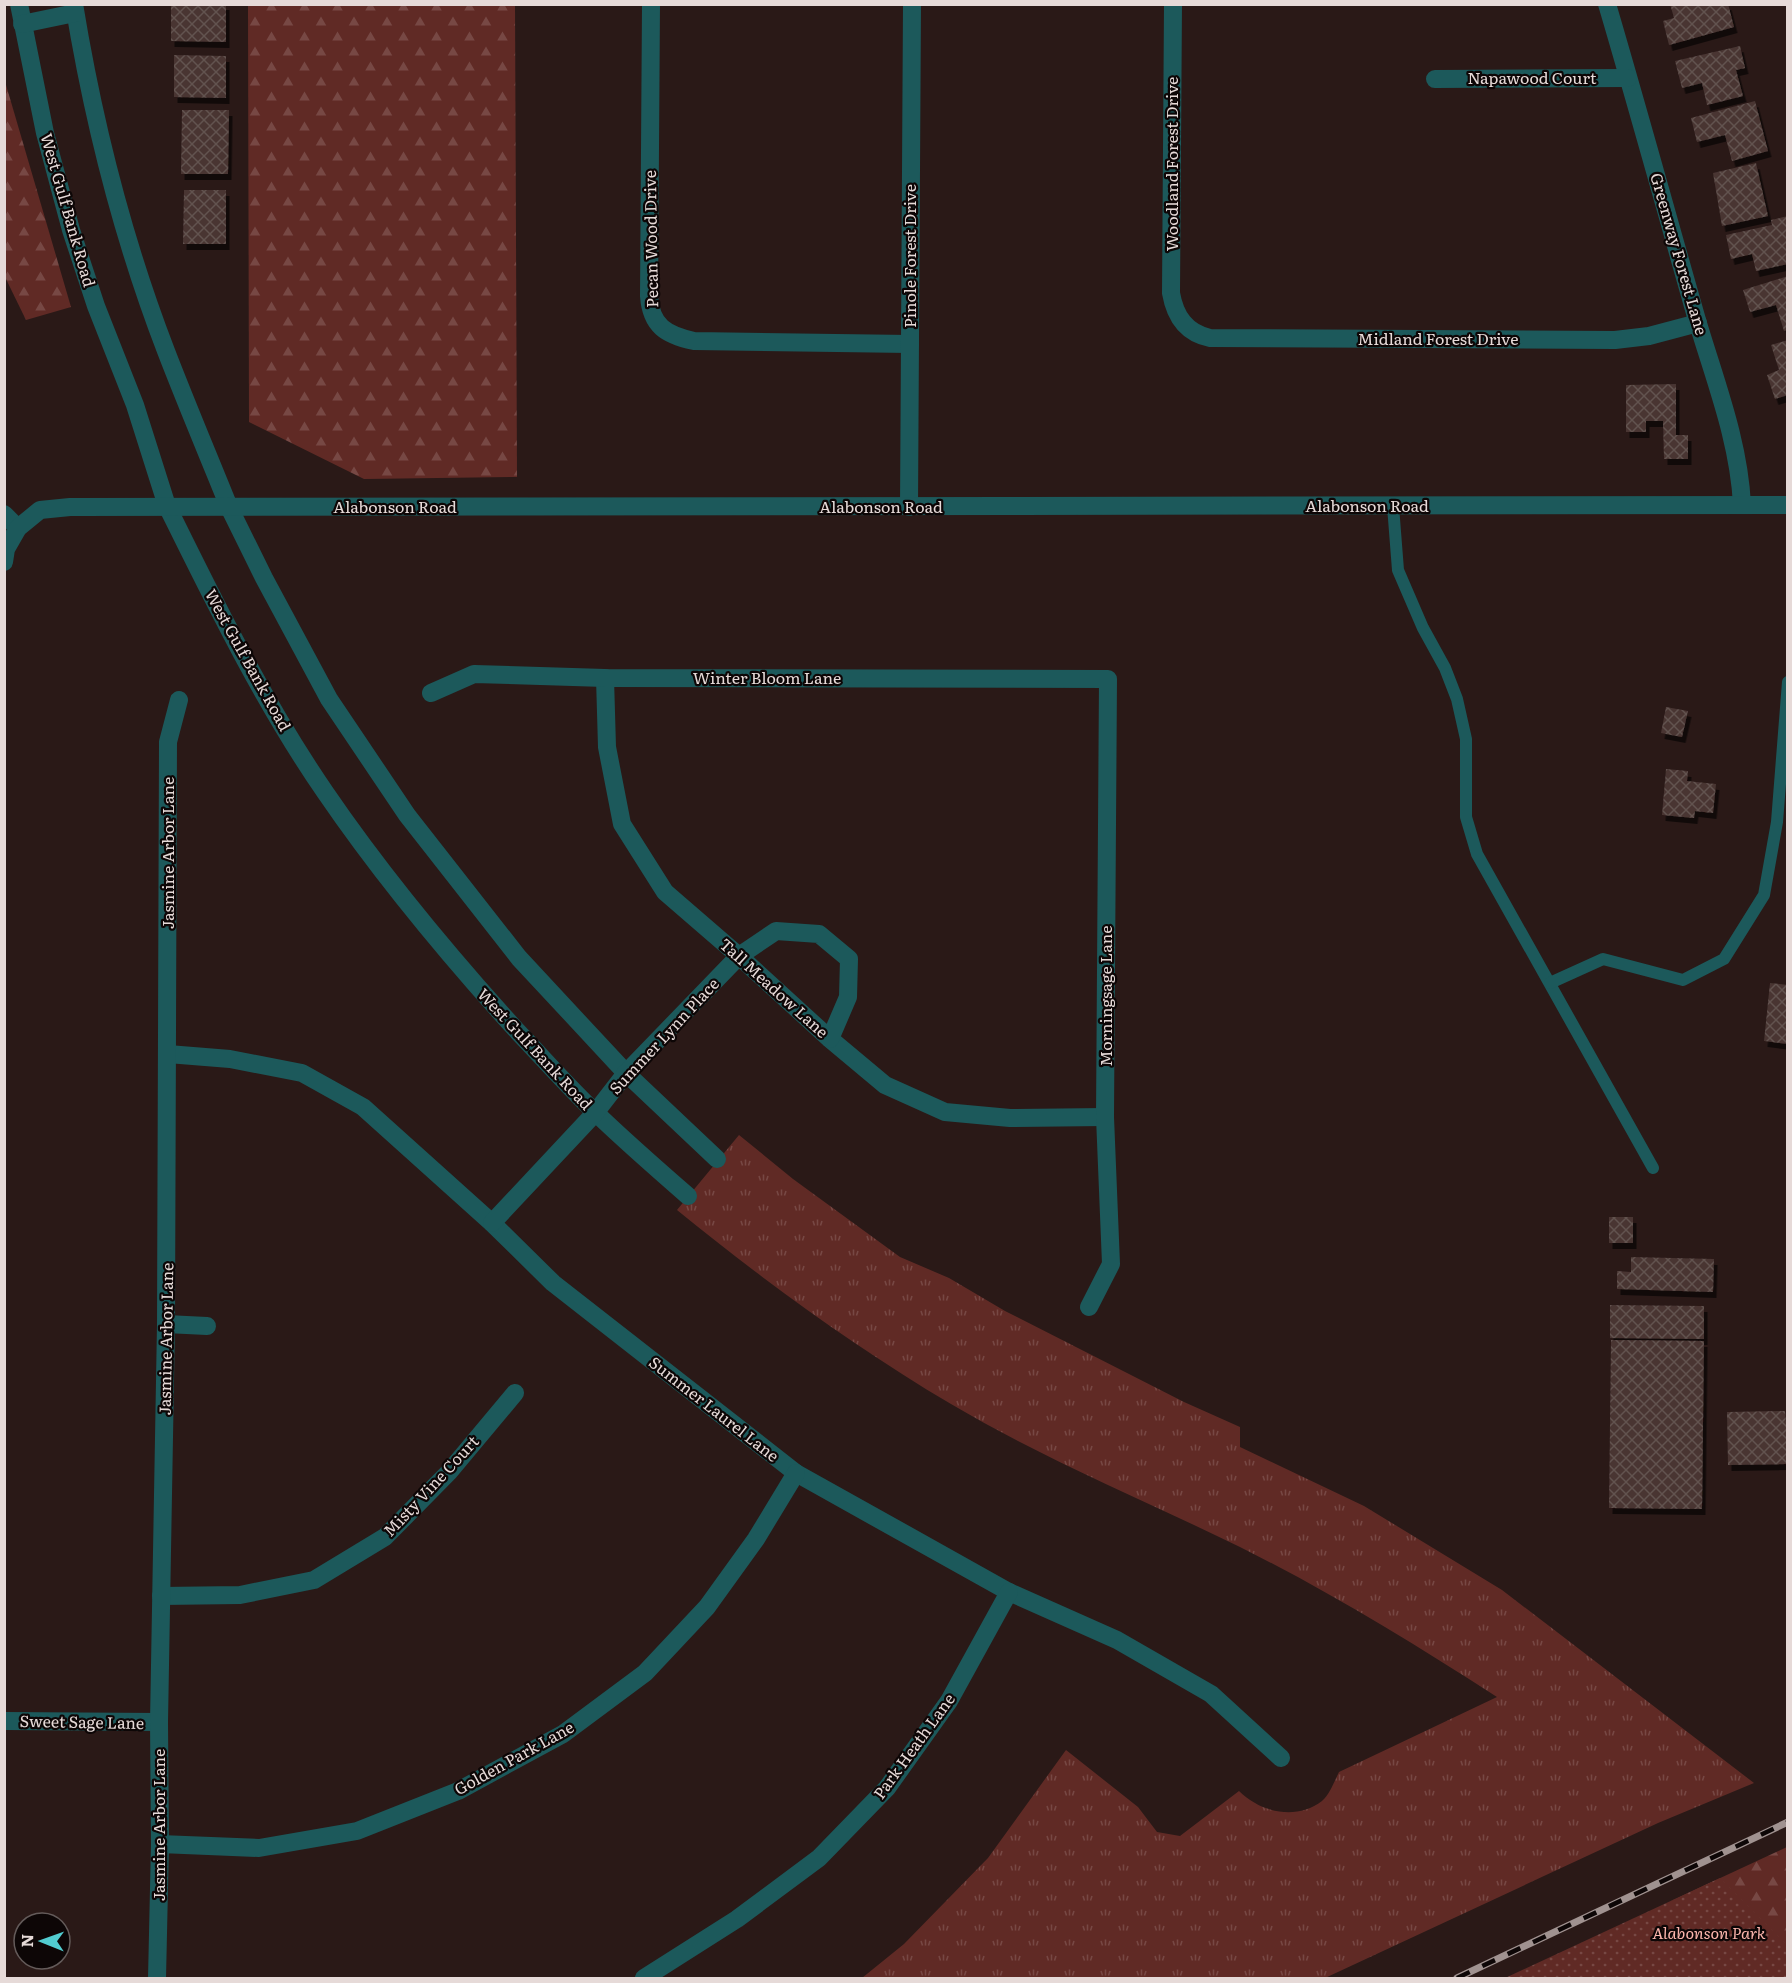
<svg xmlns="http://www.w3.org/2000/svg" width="1792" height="1983" viewBox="0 0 1792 1983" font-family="Literata,serif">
  <defs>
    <pattern id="grass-tufts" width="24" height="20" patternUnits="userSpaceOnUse" patternTransform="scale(1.5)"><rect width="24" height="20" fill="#602a25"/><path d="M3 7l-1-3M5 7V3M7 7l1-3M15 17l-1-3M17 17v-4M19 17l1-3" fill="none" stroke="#774844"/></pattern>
    <pattern id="forest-firs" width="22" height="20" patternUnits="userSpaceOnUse" patternTransform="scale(1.5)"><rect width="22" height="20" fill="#602a25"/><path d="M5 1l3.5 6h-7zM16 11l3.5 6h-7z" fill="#774844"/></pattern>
    <pattern id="park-dots" width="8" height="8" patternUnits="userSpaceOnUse" patternTransform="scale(1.5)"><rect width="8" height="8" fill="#602a25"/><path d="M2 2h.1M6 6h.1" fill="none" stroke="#774844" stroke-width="1.8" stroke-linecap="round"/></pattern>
    <pattern id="building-cross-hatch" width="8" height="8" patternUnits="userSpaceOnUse" patternTransform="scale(1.5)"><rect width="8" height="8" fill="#483532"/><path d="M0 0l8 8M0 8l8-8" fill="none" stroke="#62524f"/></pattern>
    <filter id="shadow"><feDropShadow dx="3.5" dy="6" stdDeviation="0" flood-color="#0009"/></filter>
  </defs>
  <rect width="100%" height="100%" fill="#2a1917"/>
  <path fill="url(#grass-tufts)" d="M739,1135L793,1179L900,1257L949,1278L1005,1311L1184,1402L1240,1427V1447L1364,1506L1502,1590L1754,1783L1658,1823L1325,1978H862L904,1944L988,1858L1066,1750L1138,1807L1157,1832L1180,1836L1239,1791C1260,1812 1296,1821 1322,1801C1330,1794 1334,1782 1339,1772L1497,1697C1413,1643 1330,1592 1240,1547C1144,1500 1044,1459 951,1404C855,1347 764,1281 677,1210Z"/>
  <g fill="url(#forest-firs)">
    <path d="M248,5H515L517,477L364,479L249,422Z"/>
    <path d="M4,78L71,307L26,320L5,277Z"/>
    <path d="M1787,1847V1978L1673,1900Z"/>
  </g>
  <path fill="url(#park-dots)" d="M1720,1878L1787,1945V1978H1505Z"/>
  <g fill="url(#building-cross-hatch)" filter="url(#shadow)">
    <path d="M171,4H226V42L171,41Z"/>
    <path d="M1670,4H1728L1734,27L1669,45L1663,21L1674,18Z"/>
    <path d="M1740,46L1745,68L1736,70L1743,96L1707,105L1702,83L1682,88L1675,61Z"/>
    <path d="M174,55L226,56V98L174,97Z"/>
    <path d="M1755,101L1768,151L1732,161L1725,135L1697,142L1691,118Z"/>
    <path d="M182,110H229L228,174H181Z"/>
    <path d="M1756,163L1768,216L1722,226L1713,173Z"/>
    <path d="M184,190H226V244H183Z"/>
    <path d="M1788,216V264L1756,271L1752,254L1731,259L1726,235L1772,225L1771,220Z"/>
    <path d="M1788,276V330L1784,331L1776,305L1750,312L1743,290Z"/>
    <path d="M1788,340V395L1775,399L1767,375L1779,370L1771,345Z"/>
    <path d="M1676,384V435H1688V459H1664L1663,421H1646V432H1626V385Z"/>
    <path d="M1666,707L1688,711L1682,737L1661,733Z"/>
    <path d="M1666,769L1688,771L1687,781L1716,784L1713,813L1695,811L1694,818L1662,815Z"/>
    <path d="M1770,983L1788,985V1044L1764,1041Z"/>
    <rect x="1609" y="1217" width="24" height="26"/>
    <path d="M1631,1257L1714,1259L1713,1292L1617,1289V1271L1631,1272Z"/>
    <path d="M1610,1305L1704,1306V1339L1610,1338Z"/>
    <path d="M1611,1340L1704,1341L1702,1509L1609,1508Z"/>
    <path d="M1785,1411L1786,1422H1788V1464L1728,1465L1727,1412Z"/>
  </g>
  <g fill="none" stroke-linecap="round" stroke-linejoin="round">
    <g stroke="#1c595b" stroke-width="12">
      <path d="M1393,506L1398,570L1423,628L1445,668L1457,699L1466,739V817L1477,854L1653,1168"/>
      <path d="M1550,983L1603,959L1683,980L1724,959L1764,895L1777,822L1788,682"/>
    </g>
    <g stroke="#1c595b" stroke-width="18">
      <path d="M651,4L649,296C651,326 666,335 694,341L910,344"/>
      <path d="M1173,4L1171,293C1175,316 1186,333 1210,338L1615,340L1649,336L1698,323"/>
      <path d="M1607,4C1638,109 1667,215 1697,320C1715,381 1739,441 1742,505"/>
      <path d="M1435,79L1628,78"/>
      <path d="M167,506C215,603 263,702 325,792C383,877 449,956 518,1032C544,1059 569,1088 597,1114C626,1142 657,1169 688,1196"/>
      <path d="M229,507L264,578L329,699L407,815L519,958L626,1073L717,1159"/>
      <path d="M909,507L912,4"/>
      <path d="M4,514L18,528"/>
      <path d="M605,678L607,747L622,824L665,892L739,956L830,1039L885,1085L945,1112L1010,1118L1105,1117"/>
      <path d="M431,693L474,674L605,678L1108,679L1105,1117L1111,1264L1089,1307"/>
      <path d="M168,1054L230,1059L302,1073L363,1107L492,1223L553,1283L796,1473L1009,1592L1117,1640L1211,1694L1281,1758"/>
      <path d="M492,1223L595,1113L626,1073L739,956L776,931L819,934L849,959L848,997L830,1039"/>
      <path d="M166,1324L207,1326"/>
      <path d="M161,1596L240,1595L314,1580L385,1537L449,1472L515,1393"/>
      <path d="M4,1721L159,1722"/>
      <path d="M160,1844L259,1848L357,1831L458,1791L563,1734L645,1673L707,1607L756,1539L796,1473"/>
      <path d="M157,1978L160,1844L159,1722L166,1324L168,742L179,700"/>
      <path d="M644,1978L737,1919L819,1858L887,1788L949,1701L1009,1592"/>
    </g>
    <g stroke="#1c595b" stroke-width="18">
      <path d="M19,4L45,133L71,230L96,306L135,405L167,506"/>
      <path d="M74,4C93,120 124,242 166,351C186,403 208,455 229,507"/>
      <path d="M22,24L75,13"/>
      <path d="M4,562L6,549L18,528L40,510L70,507L1788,505"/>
    </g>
    <g stroke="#a09290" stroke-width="7">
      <path id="rail" d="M1457,1978L1788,1822"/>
    </g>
    <use href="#rail" stroke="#0d0606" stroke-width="4.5" stroke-dasharray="14" stroke-linecap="butt"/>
  </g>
  <g text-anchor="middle" stroke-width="4.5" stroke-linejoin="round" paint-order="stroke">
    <g font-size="16" fill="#e6dad8" stroke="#0d0606">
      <text x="1532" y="84">Napawood Court</text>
      <text transform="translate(1172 164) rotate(-90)" y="6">Woodland Forest Drive</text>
      <text transform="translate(68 210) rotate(74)" y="6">West Gulf Bank Road</text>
      <text transform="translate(651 239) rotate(-91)" y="6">Pecan Wood Drive</text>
      <text transform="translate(1679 254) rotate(74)" y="6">Greenway Forest Lane</text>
      <text transform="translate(910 256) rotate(-90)" y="6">Pinole Forest Drive</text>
      <text x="1438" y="345">Midland Forest Drive</text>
      <text x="1367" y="512">Alabonson Road</text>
      <text x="395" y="513">Alabonson Road</text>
      <text x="881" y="513">Alabonson Road</text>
      <text transform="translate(248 660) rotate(61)" y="6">West Gulf Bank Road</text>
      <text x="767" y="684">Winter Bloom Lane</text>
      <text transform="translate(168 853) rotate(-90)" y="6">Jasmine Arbor Lane</text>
      <text transform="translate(774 988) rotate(42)" y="6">Tall Meadow Lane</text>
      <text transform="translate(1106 996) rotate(-90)" y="6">Morningsage Lane</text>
      <text transform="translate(664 1036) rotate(-47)" y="6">Summer Lynn Place</text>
      <text transform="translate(535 1049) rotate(47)" y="6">West Gulf Bank Road</text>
      <text transform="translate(166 1339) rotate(-89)" y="6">Jasmine Arbor Lane</text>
      <text transform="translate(714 1409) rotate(38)" y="6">Summer Laurel Lane</text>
      <text transform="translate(431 1486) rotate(-47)" y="6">Misty Vine Court</text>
      <text transform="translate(82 1722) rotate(1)" y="6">Sweet Sage Lane</text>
      <text transform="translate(914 1746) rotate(-54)" y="6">Park Heath Lane</text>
      <text transform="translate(514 1758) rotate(-29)" y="6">Golden Park Lane</text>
      <text transform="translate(159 1825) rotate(-90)" y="6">Jasmine Arbor Lane</text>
    </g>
    <g font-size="16" font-style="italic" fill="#fcb5ac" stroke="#0d0606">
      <text x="1709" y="1939">Alabonson Park</text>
    </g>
  </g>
  <rect width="1792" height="1983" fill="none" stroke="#e6dad8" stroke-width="12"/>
  <g transform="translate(42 1941) rotate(271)"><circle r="28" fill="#0d0606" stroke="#645b5a" stroke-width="1.5"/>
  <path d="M0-4.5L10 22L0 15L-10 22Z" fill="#52ccd0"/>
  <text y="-9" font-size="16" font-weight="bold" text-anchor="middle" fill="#e6dad8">N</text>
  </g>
</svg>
